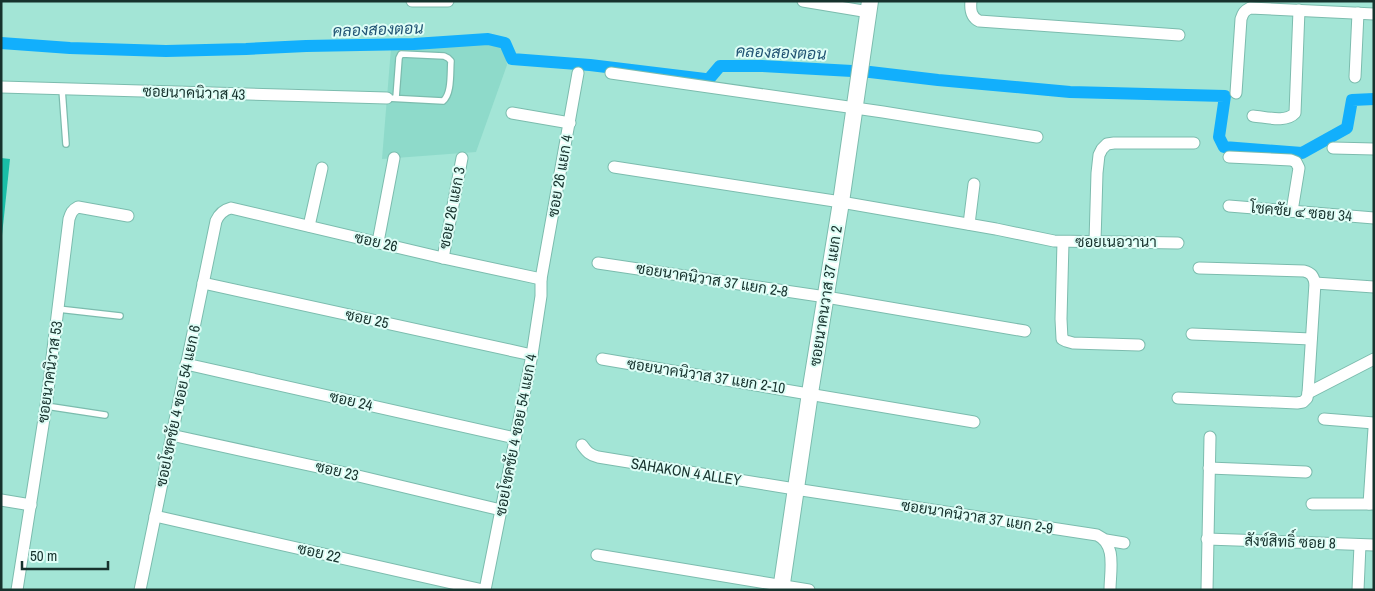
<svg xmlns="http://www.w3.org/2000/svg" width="1375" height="591" viewBox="0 0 1375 591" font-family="'Archivo Narrow',Sarabun,sans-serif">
  <rect width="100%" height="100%" fill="#a3e5d6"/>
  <path fill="#8edaca" d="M478,43L498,44L504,50L507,65L476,152L382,159L391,48Z"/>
  <path fill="#1abea7" d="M1,158L10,159L1,245Z"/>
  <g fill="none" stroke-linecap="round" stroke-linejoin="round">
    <path stroke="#12affc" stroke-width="12" d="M1,43L70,48L166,51L246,49L306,46L414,44L488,39L505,43L512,59L590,65L705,79H709L720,66H762L870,72L938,80L1070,92L1225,96L1219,137L1224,147L1302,153L1347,128L1352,100L1374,99"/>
    <g stroke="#7cbcae" stroke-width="8">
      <g id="lane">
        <path d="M62,89L66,144"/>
        <path d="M387,98L443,101C452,94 450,72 451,61L448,58L444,56L401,54L399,58L396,98"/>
        <path d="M58,309L120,316"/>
        <path d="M46,406L105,415"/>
      </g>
    </g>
    <g stroke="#7cbcae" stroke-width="13">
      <g id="street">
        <path d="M412,1H448"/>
        <path d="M803,1L869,12"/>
        <path d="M971,1C970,10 971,17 979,21L1179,35"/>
        <path d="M611,73L883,112L1037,137"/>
        <path d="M1355,77L1358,13"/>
        <path d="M1,87L387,98"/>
        <path d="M1236,93L1241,19C1243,13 1244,11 1250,8L1374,14"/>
        <path d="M512,113L570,123"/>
        <path d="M1253,116C1266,117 1286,123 1295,113L1299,10"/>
        <path d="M1333,148L1374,149"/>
        <path d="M1229,157L1291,160L1296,162L1299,168L1292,211"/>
        <path d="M614,167L841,202L996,229L1054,241L1178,243"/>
        <path d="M1229,206L1374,218"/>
        <path d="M969,224L974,184"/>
        <path d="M309,226L322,168"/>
        <path d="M1095,241L1097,173L1099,155L1102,149L1107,144L1114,143H1194"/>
        <path d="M378,242L394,158"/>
        <path d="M1063,242L1061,319L1062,339L1066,341L1073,343L1139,345"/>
        <path d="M443,258L462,158"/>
        <path d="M598,263L826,297L1025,331"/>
        <path d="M203,283L532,355"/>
        <path d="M1315,283L1374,287"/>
        <path d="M1192,334L1311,339"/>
        <path d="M602,359L974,422"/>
        <path d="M186,364L515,438"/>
        <path d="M1308,393L1374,359"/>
        <path d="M1178,398L1297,403L1303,402L1307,398L1308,393L1315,283C1313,275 1311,273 1304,271L1199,268"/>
        <path d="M1324,419L1374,423"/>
        <path d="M171,435L350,474L501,510"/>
        <path d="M582,445C587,452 590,455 598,457L795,489L1097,535C1117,544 1110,571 1110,590"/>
        <path d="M1209,468L1306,472"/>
        <path d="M1,500L31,505"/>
        <path d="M1312,504H1374"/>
        <path d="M1369,504L1374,428"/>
        <path d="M155,516L483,590"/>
        <path d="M1207,539L1374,545"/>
        <path d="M1106,540L1124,543"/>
        <path d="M597,555L809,590"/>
        <path d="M17,590L46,406L69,219C71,213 72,210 78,207L128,216"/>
        <path d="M140,590L216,221C219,214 223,210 231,208L443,258L541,279"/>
        <path d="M485,590L532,355L541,296V279L578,73"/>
        <path d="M1207,590L1210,437"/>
        <path d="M1358,590L1360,545"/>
      </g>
    </g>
    <g stroke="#7cbcae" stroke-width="18">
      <path id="secondary" d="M781,590L810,393L841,202L870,1"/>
    </g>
    <use href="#lane" stroke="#fff" stroke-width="5.5"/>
    <use href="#street" stroke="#fff" stroke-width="11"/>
    <use href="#secondary" stroke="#fff" stroke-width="16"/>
  </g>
  <g text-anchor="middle" stroke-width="4" stroke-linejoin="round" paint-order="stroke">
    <g font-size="15" fill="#17322d" stroke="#dffef7">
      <text transform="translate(194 93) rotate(2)" y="5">ซอยนาคนิวาส 43</text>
      <text transform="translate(560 176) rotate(-80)" y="5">ซอย 26 แยก 4</text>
      <text transform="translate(452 208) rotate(-79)" y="5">ซอย 26 แยก 3</text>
      <text transform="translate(1301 212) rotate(5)" y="5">โชคชัย ๔ ซอย 34</text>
      <text transform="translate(376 242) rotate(13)" y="5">ซอย 26</text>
      <text x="1116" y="247">ซอยเนอวานา</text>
      <text transform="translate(712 280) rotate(9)" y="5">ซอยนาคนิวาส 37 แยก 2-8</text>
      <text transform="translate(826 296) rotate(-81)" y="5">ซอยนาคนวาส 37 แยก 2</text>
      <text transform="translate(367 319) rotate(12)" y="5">ซอย 25</text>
      <text transform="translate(50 372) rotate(-82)" y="5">ซอยนาคนิวาส 53</text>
      <text transform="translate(706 376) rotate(9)" y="5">ซอยนาคนิวาส 37 แยก 2-10</text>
      <text transform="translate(351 401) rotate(13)" y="5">ซอย 24</text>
      <text transform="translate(178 406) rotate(-78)" y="5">ซอยโชคชัย 4 ซอย 54 แยก 6</text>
      <text transform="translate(516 435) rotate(-79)" y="5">ซอยโชคชัย 4 ซอย 54 แยก 4</text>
      <text transform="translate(337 471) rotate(13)" y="5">ซอย 23</text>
      <text transform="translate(686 472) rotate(9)" y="5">SAHAKON 4 ALLEY</text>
      <text transform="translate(977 517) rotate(9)" y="5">ซอยนาคนิวาส 37 แยก 2-9</text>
      <text transform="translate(1290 542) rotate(2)" y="5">สังข์สิทธิ์ ซอย 8</text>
      <text transform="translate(319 553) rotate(13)" y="5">ซอย 22</text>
    </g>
    <g font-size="16" font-style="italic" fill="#215474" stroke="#dffef7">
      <text transform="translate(378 29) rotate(-2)" y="6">คลองสองตอน</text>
      <text transform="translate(781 52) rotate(2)" y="6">คลองสองตอน</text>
    </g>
  </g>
  <rect width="1375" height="591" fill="none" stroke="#17322d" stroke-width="5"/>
  <path d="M22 561v8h86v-8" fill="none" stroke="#17322d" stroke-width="2.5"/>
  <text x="30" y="561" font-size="15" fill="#17322d" stroke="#dffef7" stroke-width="4" paint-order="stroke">50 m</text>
</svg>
